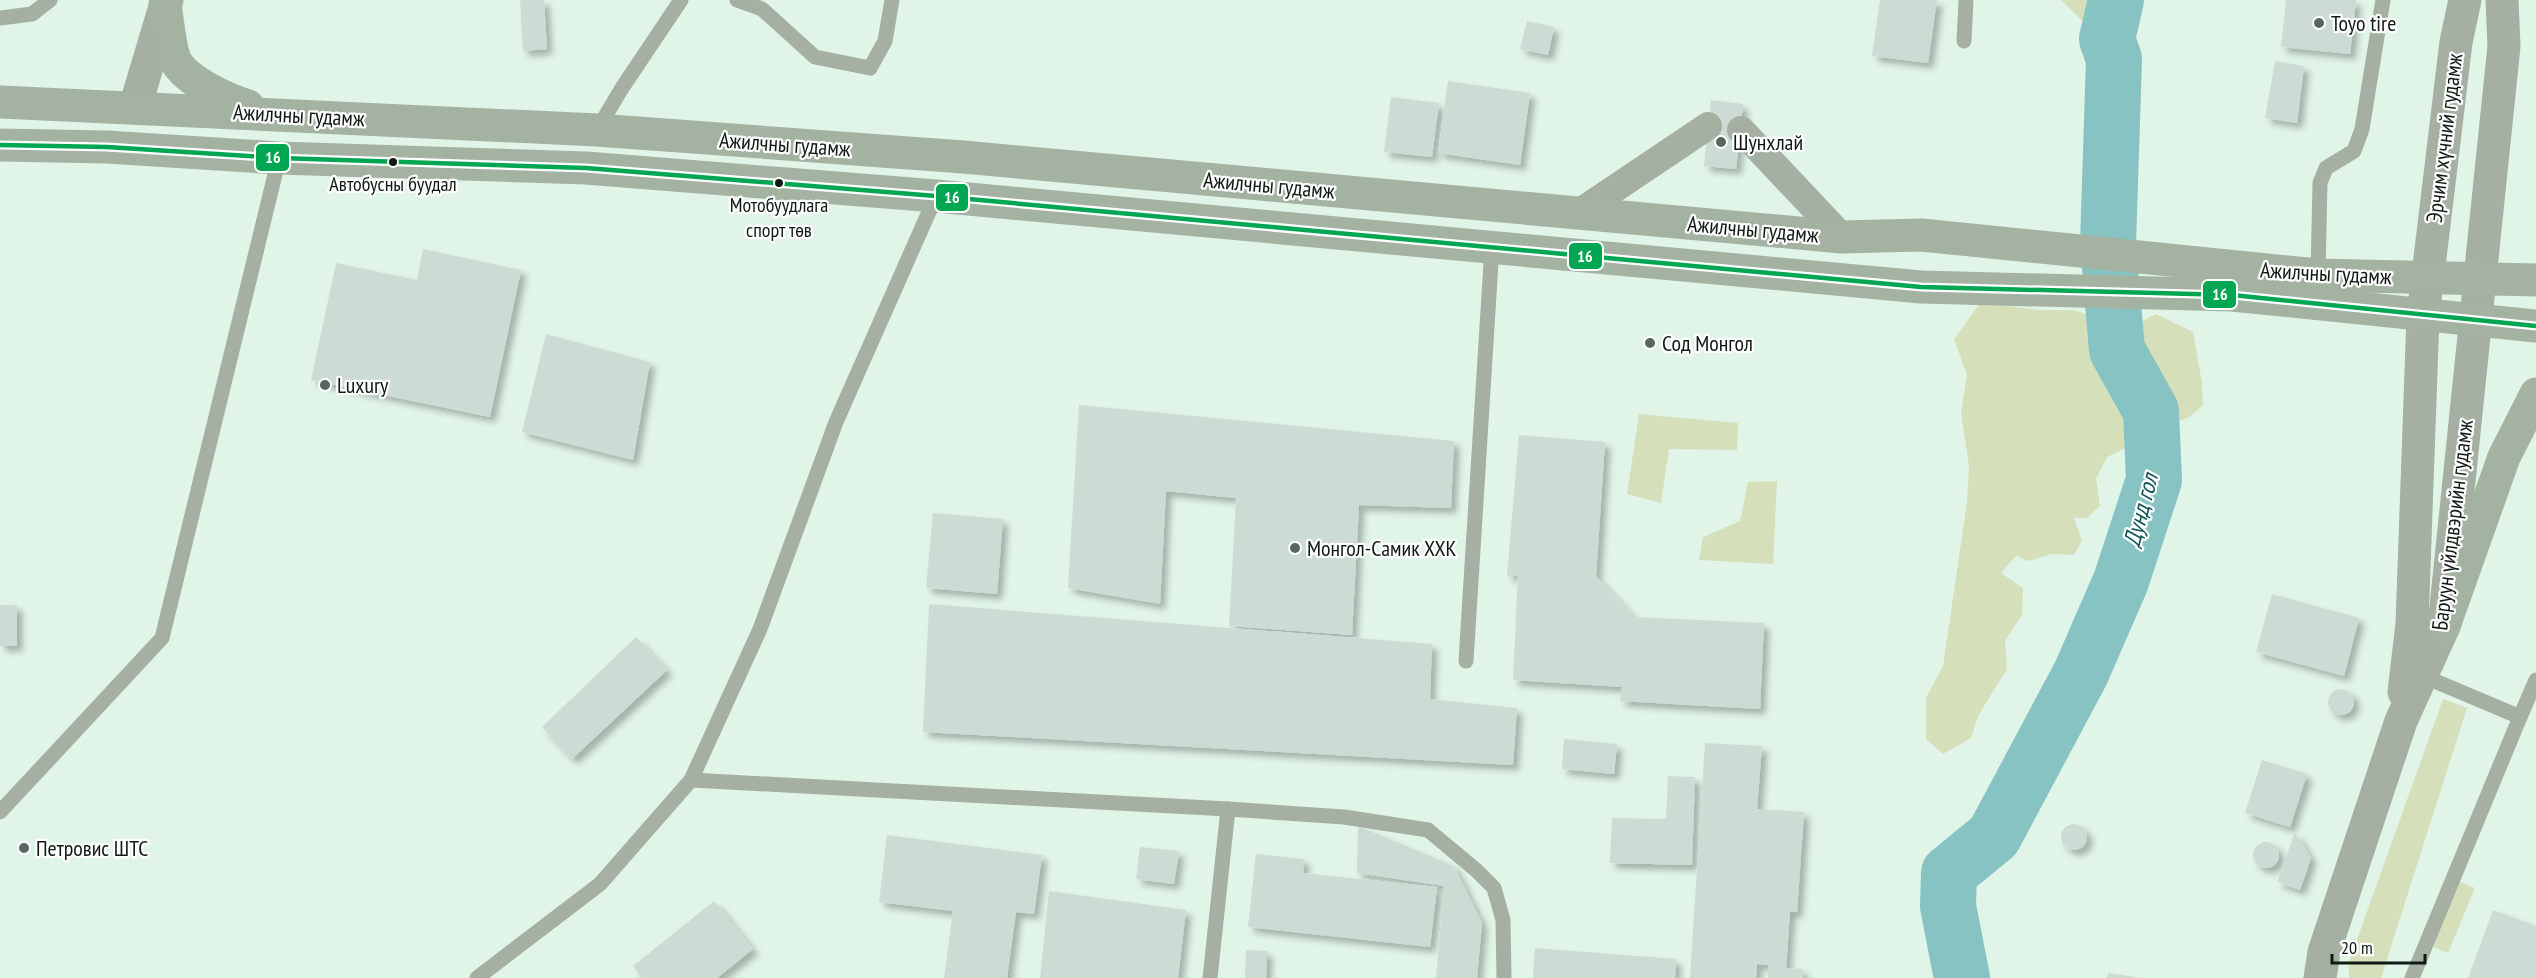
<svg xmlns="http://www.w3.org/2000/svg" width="2536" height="978" viewBox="0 0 2536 978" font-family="'PT Sans Narrow',sans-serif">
  <defs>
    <filter id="shadow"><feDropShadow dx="5.5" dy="5.5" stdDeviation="3" flood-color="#0004"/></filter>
  </defs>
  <rect width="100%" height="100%" fill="#e1f4e8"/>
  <g fill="#d5e0bb">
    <path d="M2061,0H2114C2135,33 2138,44 2128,82L2139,97L2138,126L2128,144L2106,103L2109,75L2098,70L2096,62L2105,52L2096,34Z"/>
    <path d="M1981,302L2038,310H2074L2091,316L2104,372C2130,386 2136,400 2142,429L2130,446L2107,457L2096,479L2100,506L2087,518H2074L2082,541L2074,555L2052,554L2029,561L2016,556L2001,573L2023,588L2022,615L2005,641L2007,669L1978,716L1971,738L1943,754L1926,739V698L1943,666L1967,502L1969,466L1961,413L1967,375L1954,339Z"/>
    <path d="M2156,314L2193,332L2202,383L2203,405L2190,417L2171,424L2156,402L2125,345L2137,324Z"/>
    <path d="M1639,414L1738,423L1737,450L1669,449L1661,503L1627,494Z"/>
    <path d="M1777,481L1773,564L1699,560L1703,537L1740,521L1748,482Z"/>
    <path d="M2443,699L2467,708L2381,978H2349V962Z"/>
    <path d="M2455,880L2475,888L2448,953L2428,945Z"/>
  </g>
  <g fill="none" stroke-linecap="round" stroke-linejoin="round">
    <path stroke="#88c3c3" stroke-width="56" d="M1962,978L1948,906L1949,873L1994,836L2081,673L2121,581L2154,480L2151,411L2117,350L2108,244L2114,59L2107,39L2116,0"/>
  </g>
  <g fill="#ccdcd5" filter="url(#shadow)">
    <path d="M520,0H544L547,49L523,51Z"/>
    <path d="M1880,0H1937L1928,63L1872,56Z"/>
    <path d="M2286,0H2356L2350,54L2281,47Z"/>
    <path d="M1527,21L1554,27L1548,55L1520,49Z"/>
    <path d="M2275,61L2304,66L2297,123L2265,118Z"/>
    <path d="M1448,81L1530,93L1520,165L1438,153Z"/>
    <path d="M1391,97L1439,103L1432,157L1384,152Z"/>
    <path d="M1711,100L1743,104L1736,169L1704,166Z"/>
    <path d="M423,249L521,270L490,417L311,380L336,263L417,280Z"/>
    <path d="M546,334L650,362L633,460L522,432Z"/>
    <path d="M1079,405L1454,441L1451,508L1359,505L1352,635L1229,626L1236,498L1166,491L1160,604L1068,588Z"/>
    <path d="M1519,435L1605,442L1596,576L1634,617L1764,623L1760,709L1620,701L1622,687L1513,680L1518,575L1507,576Z"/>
    <path d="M933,513L1003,519L997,594L926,588Z"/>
    <path d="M2272,594L2359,618L2344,676L2256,652Z"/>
    <path d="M929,604L1432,644L1430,699L1517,708L1513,765L923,732Z"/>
    <rect x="0" y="605" width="17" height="41"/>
    <path d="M636,637L667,670L572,759L542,727Z"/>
    <circle cx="2341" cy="702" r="13"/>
    <path d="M1564,739L1617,744L1614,774L1562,769Z"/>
    <path d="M1705,743L1762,746L1757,809L1804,812L1797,912H1790L1786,968L1803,969V978H1768L1769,965L1757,964L1756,978H1690Z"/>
    <path d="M2262,760L2307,774L2290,827L2245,813Z"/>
    <path d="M1668,776L1695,777L1692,865L1610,863L1612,818L1666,819Z"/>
    <circle cx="2074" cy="837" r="13"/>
    <path d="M1358,826L1454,866L1482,923L1477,978H1436L1444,886L1357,873Z"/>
    <path d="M2295,832L2311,858L2300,890L2277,882Z"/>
    <path d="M887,835L1042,855L1034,914L1016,912L1007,978H944L953,911L879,902Z"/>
    <circle cx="2266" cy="855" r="13"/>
    <path d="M1140,847L1179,851L1174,884L1136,879Z"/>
    <path d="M1256,854L1304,859L1303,873L1437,887L1430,947L1248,927Z"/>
    <path d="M1049,891L1186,910L1178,978H1040Z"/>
    <path d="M714,901L753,949L717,978H643L633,966Z"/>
    <path d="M2493,910L2536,926V978H2468Z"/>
    <path d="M1535,948L1676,959L1675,978H1533Z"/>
    <path d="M1246,950L1267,951L1266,978H1245Z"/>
    <path d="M2108,973L2135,977V978H2107Z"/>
  </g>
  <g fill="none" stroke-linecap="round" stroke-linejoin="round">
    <g stroke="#a5afa2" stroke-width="15">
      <path d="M737,0L762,9L815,57L870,68L885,41L892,0"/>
      <path d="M0,18L32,14L50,0"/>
      <path d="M1964,41L1966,0"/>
      <path d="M597,130L622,88L681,0"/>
      <path d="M2318,275L2320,183L2326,168L2354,151L2362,129L2383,0"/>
      <path d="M1466,661L1492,247"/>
      <path d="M2423,676L2520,717L2536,680"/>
      <path d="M691,780L1228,809L1344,817L1428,830L1476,870L1494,888L1503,920L1504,978"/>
      <path d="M0,812L162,638L279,158"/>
      <path d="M477,978L600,884L691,780L760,629L836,422L936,196"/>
      <path d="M1210,978L1228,809"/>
      <path d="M2412,978L2520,717"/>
    </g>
    <g stroke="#a5afa2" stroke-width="28">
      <path d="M1741,130L1842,237"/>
      <path d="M1577,214L1708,126"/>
    </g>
    <g stroke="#a5afa2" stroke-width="33">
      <path d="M135,107L167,0"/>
      <path d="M2404,692L2412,624L2423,316L2456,42L2465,0"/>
      <path d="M2320,978L2324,952L2401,721L2444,626L2504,46L2502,0"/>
    </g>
    <g stroke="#a3b2a1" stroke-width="33">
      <path d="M165,5C168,22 169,41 174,57C182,80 227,99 248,106"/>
      <path d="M0,102L597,130L963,157L1842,237L1921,235L2318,275L2536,280"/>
      <path d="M0,145L107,147L279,158L586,168L936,196L1921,287L2232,295L2536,326"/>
      <path d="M2444,626L2504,457L2536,394"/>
    </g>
    <g stroke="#fff" stroke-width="9">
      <path id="bus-1" d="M0,145L107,147L279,158L586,168L936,196L1921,287L2232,295L2536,326"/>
    </g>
    <use href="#bus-1" stroke="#00a651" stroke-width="4.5"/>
  </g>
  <g fill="#58665d" stroke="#fff" stroke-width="2">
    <circle cx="2319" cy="23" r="6"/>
    <circle cx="1721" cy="142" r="6"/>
    <circle cx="1650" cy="343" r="6"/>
    <circle cx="325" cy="385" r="6"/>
    <circle cx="1295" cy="548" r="6"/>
    <circle cx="24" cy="848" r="6"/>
  </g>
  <g fill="#0e1a12" stroke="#fff" stroke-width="2">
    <circle cx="393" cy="162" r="5"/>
    <circle cx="779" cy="183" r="5"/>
  </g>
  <g text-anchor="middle" stroke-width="4.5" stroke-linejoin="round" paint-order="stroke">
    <g font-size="20" fill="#0e1a12" stroke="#fff">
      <text x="393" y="191">Автобусны буудал</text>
      <text x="779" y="212">Мотобуудлага<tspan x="779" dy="25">спорт төв</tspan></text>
    </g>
    <g font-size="22" fill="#0e1a12" stroke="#fff" text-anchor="start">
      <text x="2331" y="31">Toyo tire</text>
      <text x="1733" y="150">Шунхлай</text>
      <text x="1662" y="351">Сод Монгол</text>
      <text x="337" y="393">Luxury</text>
      <text x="1307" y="556">Монгол-Самик ХХК</text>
      <text x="36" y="856">Петровис ШТС</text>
    </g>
    <g font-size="22" fill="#0e1a12" stroke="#fff">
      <text transform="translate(299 115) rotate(3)" y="8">Ажилчны гудамж</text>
      <text transform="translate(2444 138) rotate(-83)" y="8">Эрчим хүчний гудамж</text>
      <text transform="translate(785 144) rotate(4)" y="8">Ажилчны гудамж</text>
      <text transform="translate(1269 185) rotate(5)" y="8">Ажилчны гудамж</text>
      <text transform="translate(1753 229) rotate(5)" y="8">Ажилчны гудамж</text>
      <text transform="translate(2326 273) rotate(3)" y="8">Ажилчны гудамж</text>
      <text transform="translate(2452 525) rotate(-83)" y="8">Баруун үйлдвэрийн гудамж</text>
    </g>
    <g font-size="24" font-style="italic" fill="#0e5357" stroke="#fff">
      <text transform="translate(2141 510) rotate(-75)" y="8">Дунд гол</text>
    </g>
  </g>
  <g stroke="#fff" stroke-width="2">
    <rect x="255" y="143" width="35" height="29" rx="6" fill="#00a651"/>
    <rect x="935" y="183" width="34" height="29" rx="6" fill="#00a651"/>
    <rect x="1568" y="242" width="35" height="28" rx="6" fill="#00a651"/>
    <rect x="2202" y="280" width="35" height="29" rx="6" fill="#00a651"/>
  </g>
  <g font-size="16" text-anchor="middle" font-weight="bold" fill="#fff">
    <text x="273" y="163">16</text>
    <text x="952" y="203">16</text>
    <text x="1585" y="262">16</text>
    <text x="2220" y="300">16</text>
  </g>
  <path d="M2332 954v9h93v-9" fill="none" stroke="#0e1a12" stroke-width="3"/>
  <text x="2341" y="954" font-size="18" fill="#0e1a12" stroke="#ffffff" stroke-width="4.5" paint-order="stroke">20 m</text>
</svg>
